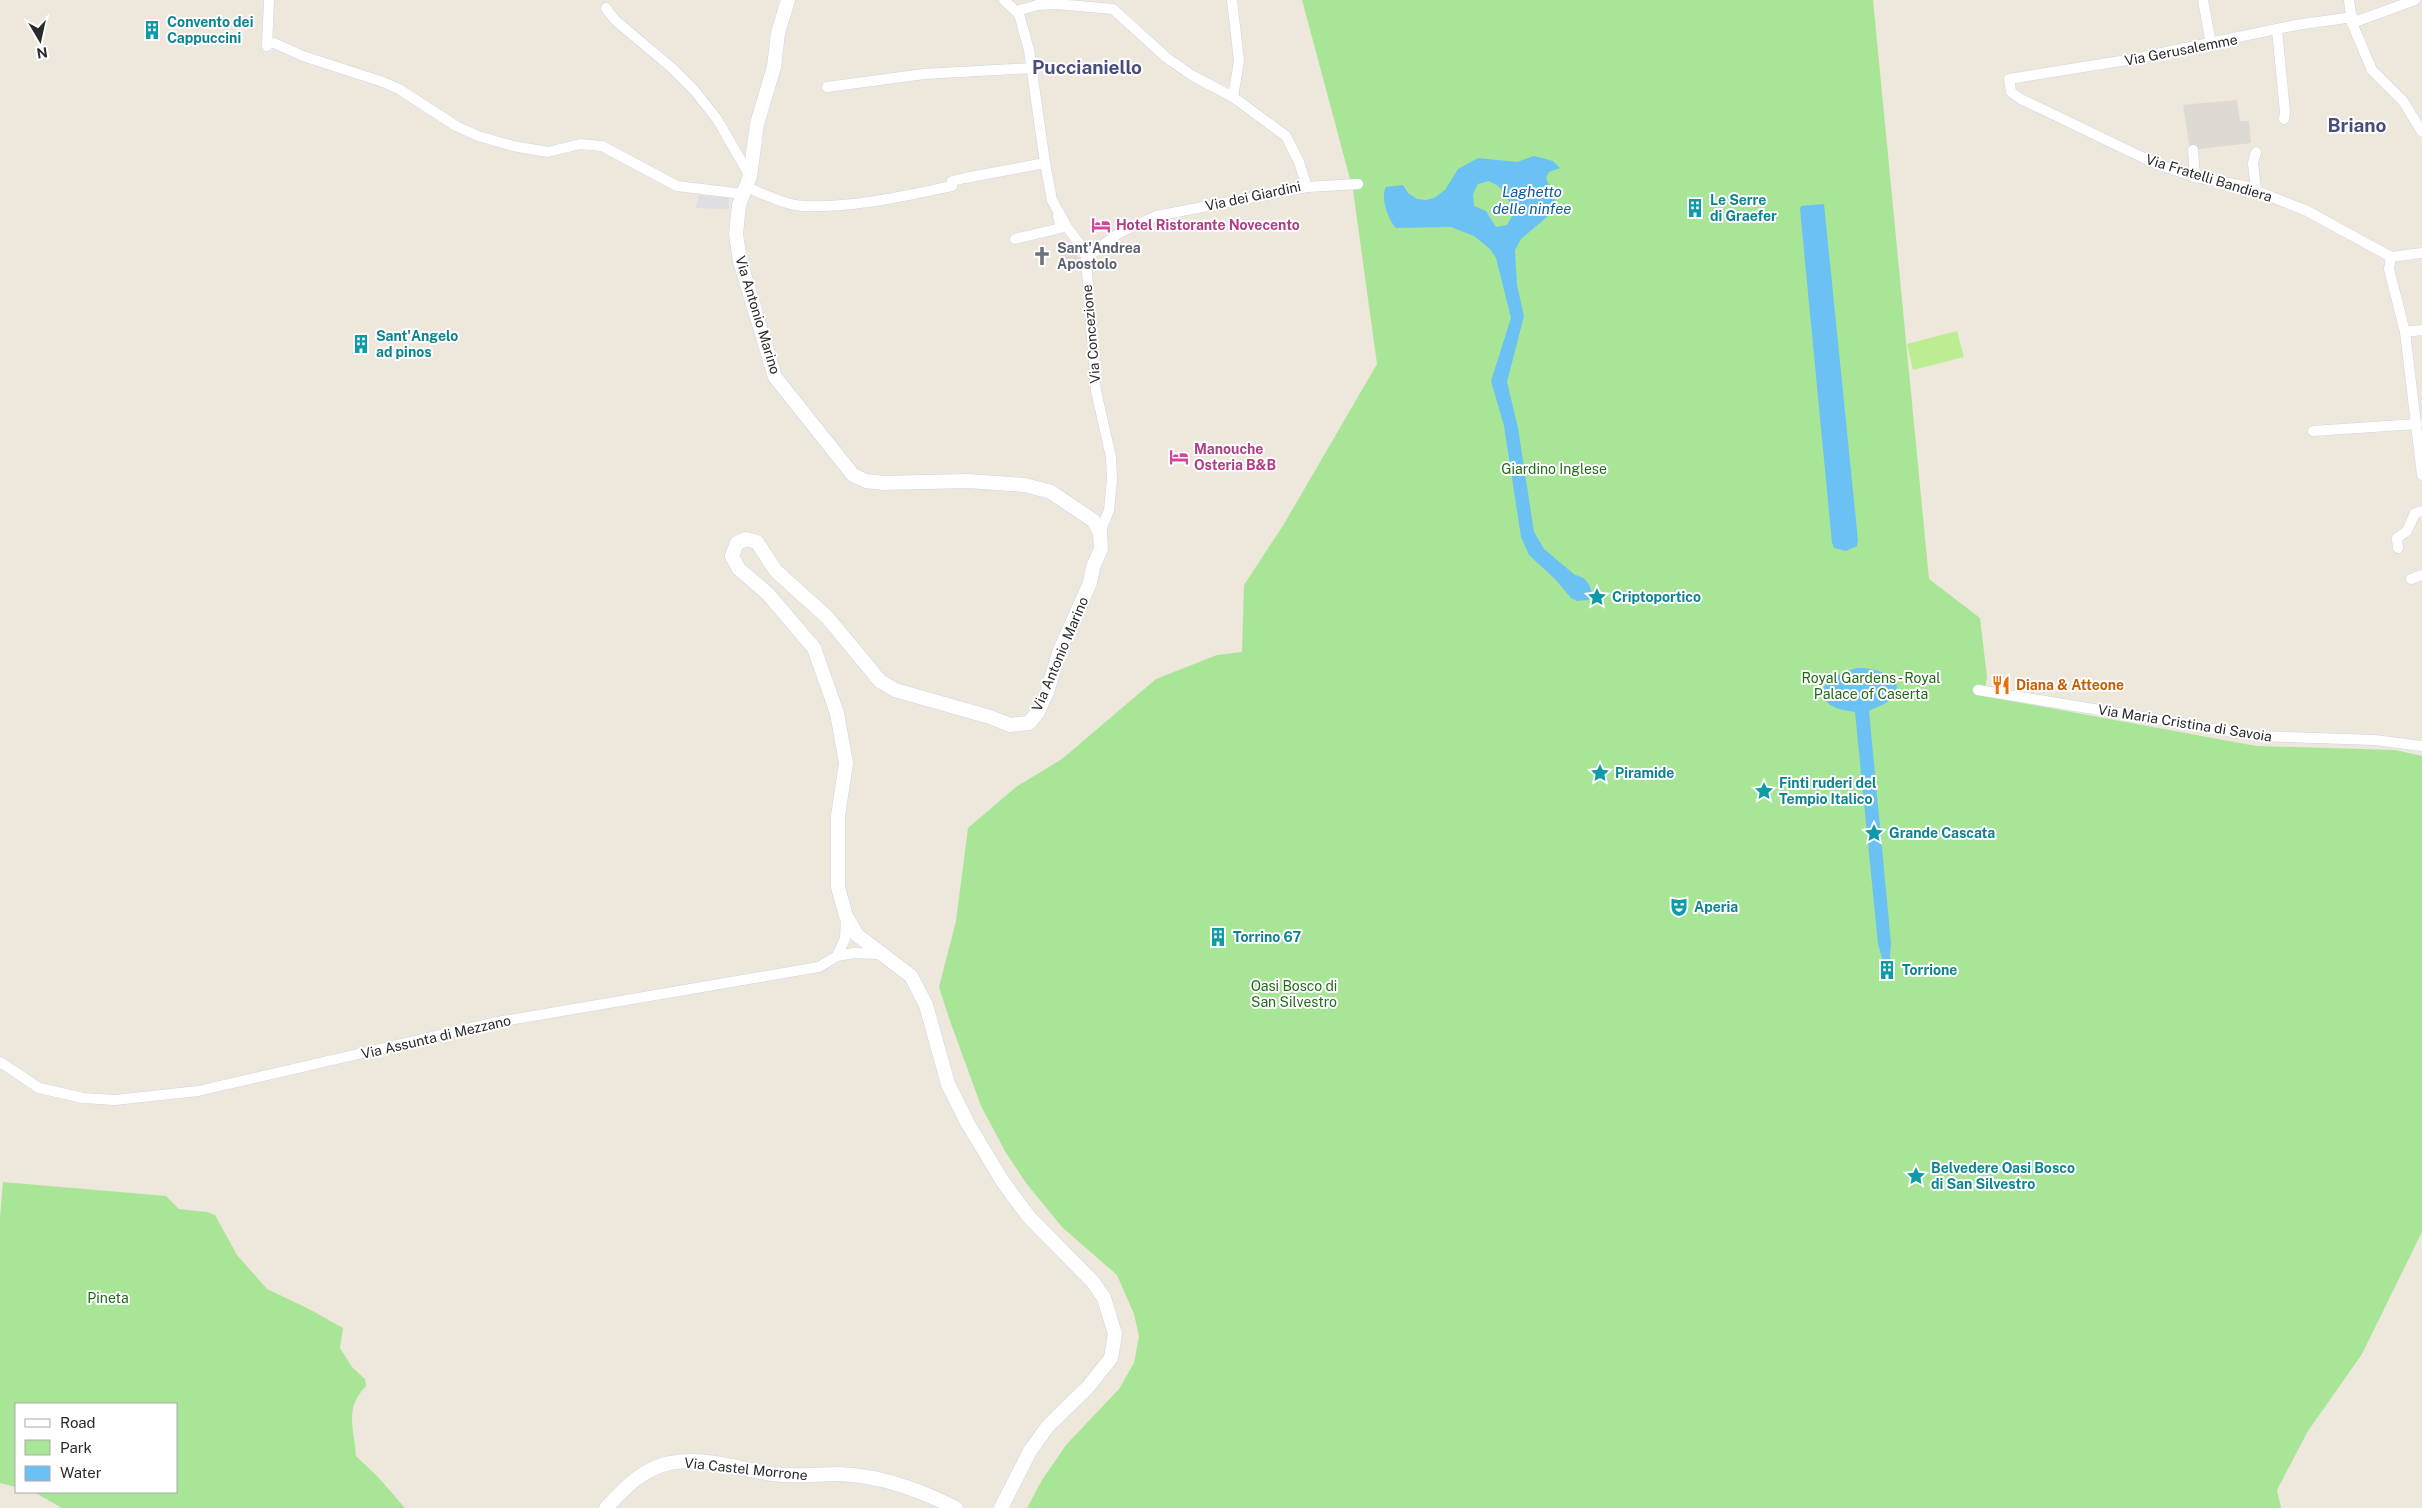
<svg xmlns="http://www.w3.org/2000/svg" width="2422" height="1508" viewBox="0 0 2422 1508" font-family="'Public Sans',sans-serif">
  <rect width="100%" height="100%" fill="#ede7dc"/>
  <path fill="#e0dde5" d="M699,195L729,198V209L696,208Z"/>
  <g fill="#a9e597">
    <path d="M1302,0H1873L1929,579L1980,618L1987,677L1984,696L2256,746L2395,750L2422,756V1232L2362,1354L2308,1431L2277,1490L2281,1508H1027L1042,1480L1066,1445L1119,1389L1134,1363L1139,1336L1134,1314L1117,1275L1062,1227L1026,1183L1005,1151L981,1106L949,1018L939,987L956,921L968,828L1016,787L1062,759L1156,679L1217,655L1242,652L1244,585L1284,524L1377,364L1353,190Z"/>
    <path d="M3,1182L166,1196L179,1209L207,1212L215,1215L237,1255L267,1289L309,1309L343,1328L340,1348L352,1367L365,1379L366,1386C344,1409 354,1427 356,1456L378,1477L405,1508H62L34,1492H176V1404H16V1487L0,1483V1218Z"/>
  </g>
  <path fill="#bded92" d="M1957,331L1964,357L1913,370L1907,344Z"/>
  <g fill="#dddad3">
    <path d="M2237,100L2240,121H2249L2251,143L2190,150L2183,105Z"/>
    <path d="M1059,240L1082,260V262L1062,265Z"/>
  </g>
  <g fill="#6bc1f3" fill-rule="evenodd">
    <path d="M1534,156L1553,161L1560,168L1549,172L1546,178L1556,203L1554,211L1521,239L1515,250L1517,285L1524,316L1507,382L1518,428L1534,532L1544,549L1575,575C1586,577 1590,584 1592,594L1588,600L1577,601L1571,598L1555,579L1529,555L1521,537L1504,426L1491,381L1511,318L1496,258L1490,249L1474,236L1451,227L1396,228C1388,220 1380,197 1386,187L1403,185L1408,193L1417,199L1426,200L1434,198L1445,190L1458,169L1478,158L1517,162ZM1489,181C1506,189 1508,197 1513,214L1507,225L1496,227L1486,211L1474,206L1473,194L1478,184Z"/>
    <path d="M1824,204L1858,540L1857,546L1846,551L1834,548L1832,543L1800,209L1801,206Z"/>
    <path d="M1858,668C1877,667 1916,681 1886,703C1881,706 1874,708 1869,711L1891,943L1890,957L1893,963L1881,965L1882,958L1878,944L1855,712C1849,711 1842,710 1836,708C1802,692 1839,671 1858,668Z"/>
  </g>
  <g fill="none" stroke-linecap="round" stroke-linejoin="round">
    <g stroke="#d1d3e4" stroke-width="11">
      <g id="street">
        <path d="M1004,0L1019,14L1029,50L1045,163L1052,200L1067,227L1084,250L1086,258L1096,391L1111,457L1112,480L1109,510L1100,533"/>
        <path d="M2203,0L2211,44"/>
        <path d="M2349,0L2352,23L2372,70L2403,101L2422,132"/>
        <path d="M606,8L615,20L672,68L694,90L717,119L750,176"/>
        <path d="M1017,11L1037,5L1056,4L1113,9L1167,58L1193,76L1233,97"/>
        <path d="M2353,17L2296,25L2133,59L2009,79L2011,92L2021,99L2152,162L2195,177L2244,186L2307,211L2391,257L2422,253"/>
        <path d="M2352,23L2415,0"/>
        <path d="M2277,30L2285,112L2284,119"/>
        <path d="M274,43L303,56L383,82L399,89L456,126L478,136L513,146L548,152L580,144L602,146L677,186L743,194"/>
        <path d="M267,46L269,0"/>
        <path d="M827,87L924,74L1033,68"/>
        <path d="M2193,150L2195,177"/>
        <path d="M746,187C764,194 785,205 804,206C854,208 904,196 952,186V181L965,178L1045,163"/>
        <path d="M1307,187L1358,184"/>
        <path d="M2256,190L2253,163L2256,152"/>
        <path d="M1015,239L1061,228L1058,216"/>
        <path d="M2391,257L2389,269L2405,332L2422,475"/>
        <path d="M1086,258L1119,233L1156,216L1307,187L1299,162L1286,136L1233,97L1239,61L1232,0"/>
        <path d="M2405,332L2422,330"/>
        <path d="M2313,431L2417,424"/>
        <path d="M2398,548L2397,538L2407,531L2415,513L2422,511"/>
        <path d="M2411,579L2422,575"/>
        <path d="M1978,690L2257,736L2375,740L2422,746"/>
        <path d="M837,956L854,953L880,954"/>
        <path d="M0,1062L39,1088L83,1098L115,1100L198,1091L492,1023L819,967L837,956L845,939L846,916"/>
      </g>
    </g>
    <g stroke="#d1d3e4" stroke-width="15">
      <g id="secondary">
        <path d="M788,0L778,33L774,67L757,124L750,176L739,205L736,234L740,261L775,377L853,475L866,481L883,483L968,481L1025,485L1051,492L1094,521L1100,533L1101,549L1093,567L1090,583L1060,650L1047,692L1038,712L1029,723L1010,725L990,717L895,690L880,681L827,617L776,571L757,542L746,539L737,543L732,556L739,569L768,594L814,648L837,713L846,763L838,816V887L846,916L857,935L911,976L926,1005L948,1084L968,1124L1003,1182L1029,1217L1093,1282L1104,1298L1115,1334L1111,1358L1088,1387L1048,1426L1030,1451L1001,1508"/>
        <path d="M606,1508C624,1489 643,1468 670,1463C703,1456 740,1469 772,1474C795,1477 817,1474 840,1474C882,1476 919,1490 956,1508"/>
      </g>
    </g>
    <use href="#street" stroke="#fff" stroke-width="10"/>
    <use href="#secondary" stroke="#fff" stroke-width="14"/>
  </g>
  <defs>
    <g id="building-bare" transform="scale(1.5)"><path d="M-4-6H4V6H1V3H-1V6H-4ZM-2.5-4.3h1.7v1.8h-1.7ZM.8-4.3h1.7v1.8H.8ZM-2.5-1h1.7V.8h-1.7ZM.8-1h1.7V.8H.8Z" fill="#0f9aa8" stroke="#fff" stroke-width="2.5" paint-order="stroke"/></g>
    <g id="hotel-bare" transform="scale(1.5)"><path d="M-6-4.5h1.5V1H6V5H4.5V3h-9V5H-6ZM-4 0a1.8 1.8 0 1 1 3.6 0ZM.5 0V-2.5h3Q6-2.5 6 0Z" fill="#d1479c" stroke="#fff" stroke-width="2.5" paint-order="stroke"/></g>
    <g id="church-bare" transform="scale(1.5)"><path d="M-1.2-6h2.4v3.5h3.3v2.4h-3.3V6h-2.4V-.1h-3.3v-2.4h3.3Z" fill="#6b7280" stroke="#fff" stroke-width="2.5" paint-order="stroke"/></g>
    <g id="sight-bare" transform="scale(1.5)"><path d="M0-6L1.8-2.2L6-1.7L2.9 1.2L3.7 5.4L0 3.3L-3.7 5.4L-2.9 1.2L-6-1.7L-1.8-2.2Z" fill="#0f9aa8" stroke="#fff" stroke-width="2.5" paint-order="stroke"/></g>
    <g id="restaurant-bare" transform="scale(1.5)"><path d="M-5-6h1v4h1v-4h1v4h1v-4h1v5L-1.5 .5V6h-2V.5L-5-1ZM5-6V6H3V1.5H1.5Q1.5-4 5-6Z" fill="#e8710a" stroke="#fff" stroke-width="2.5" paint-order="stroke"/></g>
    <g id="theatre-bare" transform="scale(1.5)"><path d="M-5-5.5Q0-4 5-5.5V0Q5 5 0 6Q-5 5-5 0ZM-3.3-2.5H-1v1.5H-3.3ZM1-2.5H3.3v1.5H1ZM-2.8 1Q0 5.5 2.8 1Z" fill="#0f9aa8" stroke="#fff" stroke-width="2.5" paint-order="stroke"/></g>
  </defs>
  <g fill-rule="evenodd">
    <use href="#building-bare" x="152" y="30"/>
    <use href="#building-bare" x="1695" y="208"/>
    <use href="#hotel-bare" x="1101" y="225"/>
    <use href="#church-bare" x="1042" y="256"/>
    <use href="#building-bare" x="361" y="344"/>
    <use href="#hotel-bare" x="1179" y="457"/>
    <use href="#sight-bare" x="1597" y="597"/>
    <use href="#restaurant-bare" x="2001" y="685"/>
    <use href="#sight-bare" x="1600" y="773"/>
    <use href="#sight-bare" x="1764" y="791"/>
    <use href="#sight-bare" x="1874" y="833"/>
    <use href="#theatre-bare" x="1679" y="907"/>
    <use href="#building-bare" x="1218" y="937"/>
    <use href="#building-bare" x="1887" y="970"/>
    <use href="#sight-bare" x="1916" y="1176"/>
  </g>
  <g text-anchor="middle" stroke-width="4" stroke-linejoin="round" paint-order="stroke">
    <g font-size="14" font-weight="bold" fill="#0d838f" stroke="#fff" text-anchor="start">
      <text x="167" y="27">Convento dei<tspan x="167" dy="16">Cappuccini</tspan></text>
      <text x="1710" y="205">Le Serre<tspan x="1710" dy="16">di Graefer</tspan></text>
      <text x="376" y="341">Sant'Angelo<tspan x="376" dy="16">ad pinos</tspan></text>
      <text x="1612" y="602">Criptoportico</text>
      <text x="1615" y="778">Piramide</text>
      <text x="1779" y="788">Finti ruderi del<tspan x="1779" dy="16">Tempio Italico</tspan></text>
      <text x="1889" y="838">Grande Cascata</text>
      <text x="1694" y="912">Aperia</text>
      <text x="1233" y="942">Torrino 67</text>
      <text x="1902" y="975">Torrione</text>
      <text x="1931" y="1173">Belvedere Oasi Bosco<tspan x="1931" dy="16">di San Silvestro</tspan></text>
    </g>
    <g font-size="14" fill="#2a2a2a" stroke="#fff">
      <text transform="translate(2181 50) rotate(-11)" y="5">Via Gerusalemme</text>
      <text transform="translate(2209 178) rotate(17)" y="5">Via Fratelli Bandiera</text>
      <text transform="translate(1253 196) rotate(-12)" y="5">Via dei Giardini</text>
      <text transform="translate(758 315) rotate(73)" y="5">Via Antonio Marino</text>
      <text transform="translate(1091 334) rotate(-95)" y="5">Via Concezione</text>
      <text transform="translate(1060 654) rotate(-67)" y="5">Via Antonio Marino</text>
      <text transform="translate(2185 723) rotate(9)" y="5">Via Maria Cristina di Savoia</text>
      <text transform="translate(436 1037) rotate(-13)" y="5">Via Assunta di Mezzano</text>
      <text transform="translate(746 1469) rotate(6)" y="5">Via Castel Morrone</text>
    </g>
    <g font-size="14" font-weight="bold" fill="#b23c85" stroke="#fff" text-anchor="start">
      <text x="1116" y="230">Hotel Ristorante Novecento</text>
      <text x="1194" y="454">Manouche<tspan x="1194" dy="16">Osteria B&amp;B</tspan></text>
    </g>
    <g font-size="14" font-weight="bold" fill="#5b616d" stroke="#fff" text-anchor="start">
      <text x="1057" y="253">Sant'Andrea<tspan x="1057" dy="16">Apostolo</tspan></text>
    </g>
    <g font-size="14" fill="#206a18" stroke="#fff">
      <text x="1554" y="474">Giardino Inglese</text>
      <text x="1871" y="683">Royal Gardens - Royal<tspan x="1871" dy="16">Palace of Caserta</tspan></text>
      <text x="1294" y="991">Oasi Bosco di<tspan x="1294" dy="16">San Silvestro</tspan></text>
      <text x="108" y="1303">Pineta</text>
    </g>
    <g font-size="14" font-weight="bold" fill="#c56008" stroke="#fff" text-anchor="start">
      <text x="2016" y="690">Diana &amp; Atteone</text>
    </g>
    <g font-size="15" font-style="italic" fill="#095ca0" stroke="#fff">
      <text x="1532" y="197">Laghetto<tspan x="1532" dy="17">delle ninfee</tspan></text>
    </g>
    <g font-size="19" font-weight="bold" fill="#494d7d" stroke="#fff">
      <text x="1087" y="74">Puccianiello</text>
      <text x="2357" y="132">Briano</text>
    </g>
  </g>
  <rect x="15" y="1403" width="162" height="90" fill="#ffffff" stroke="#aaaaaa"/>
  <rect x="25" y="1419" width="25" height="8" fill="#ffffff" stroke="#aaaaaa"/>
  <text x="60" y="1428" font-size="15" fill="#2a2a2a">Road</text>
  <rect x="25" y="1440" width="25" height="15" fill="#a9e597" stroke="#aaaaaa"/>
  <text x="60" y="1453" font-size="15" fill="#2a2a2a">Park</text>
  <rect x="25" y="1466" width="25" height="15" fill="#6bc1f3" stroke="#aaaaaa"/>
  <text x="60" y="1478" font-size="15" fill="#2a2a2a">Water</text>
  <g transform="translate(40 40) rotate(171)" stroke="#ffffff" stroke-width="4" paint-order="stroke">
  <path d="M0-4L9 19L0 12L-9 19Z" fill="#2a2a2a"/>
  <text y="-8" font-size="14" font-weight="bold" text-anchor="middle" fill="#2a2a2a">N</text>
  </g>
</svg>
